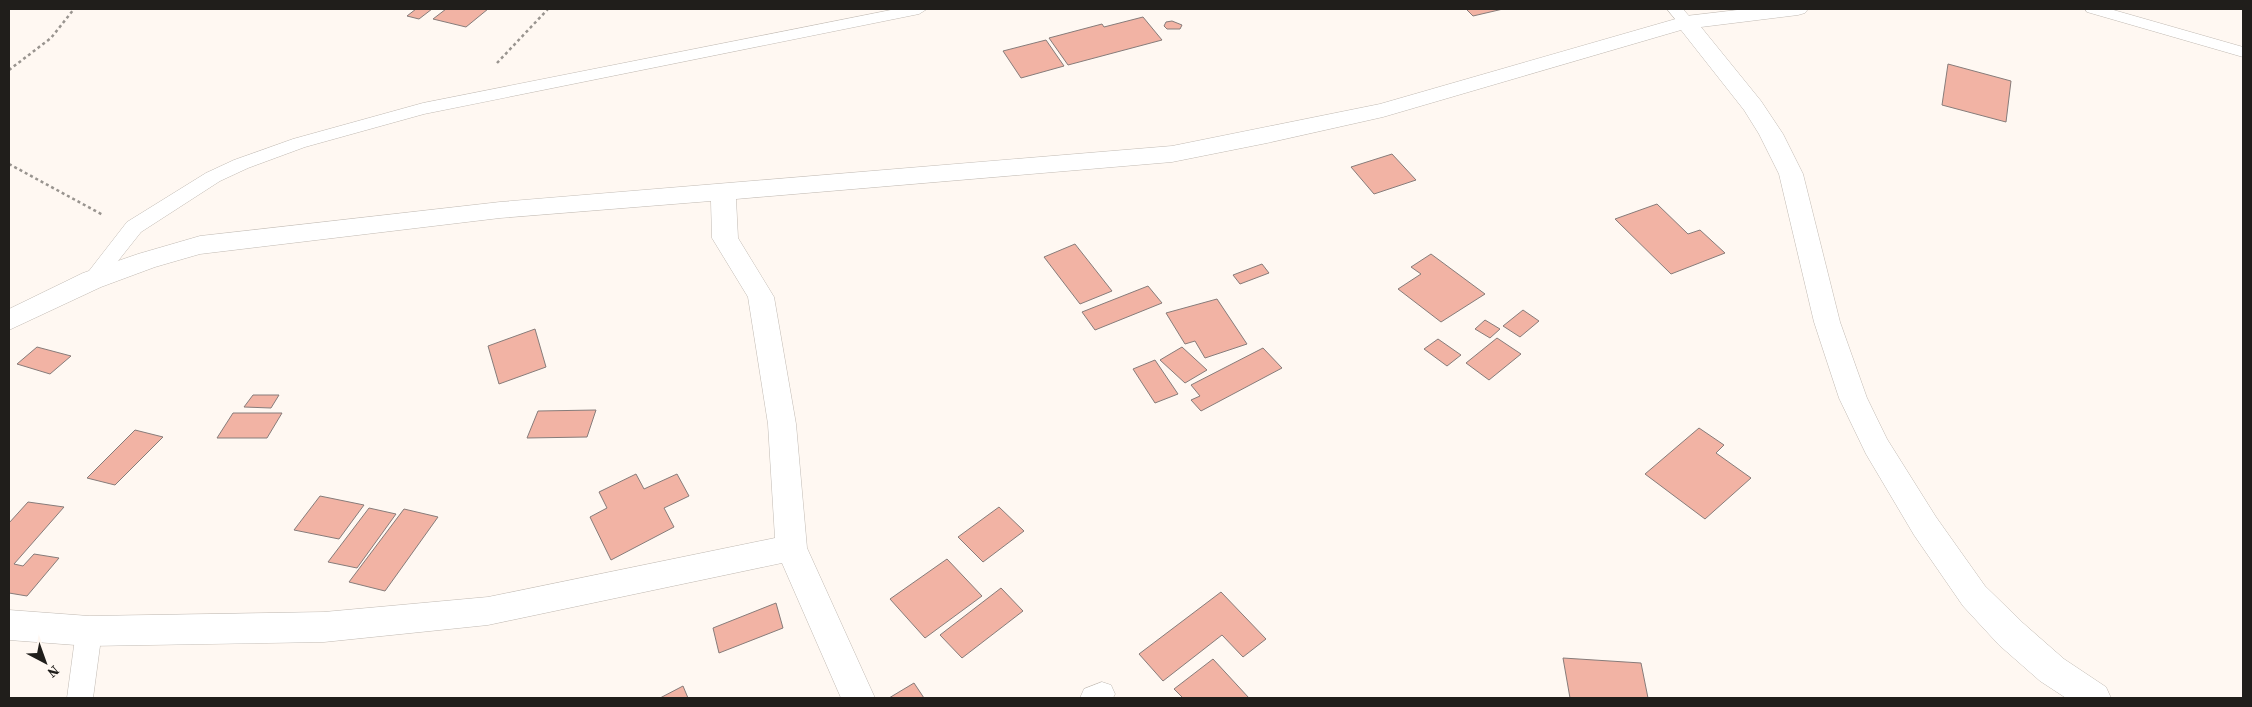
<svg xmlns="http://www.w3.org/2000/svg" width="2252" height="707" viewBox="0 0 2252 707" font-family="'Source Serif 4',serif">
  <rect width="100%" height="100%" fill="#fff8f2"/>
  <g fill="#f2b3a4" stroke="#877c7a">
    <path d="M416,9H432L419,19L407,16Z"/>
    <path d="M446,9H488L466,27L433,19Z"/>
    <path d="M1466,9H1503L1473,16Z"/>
    <path d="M1143,17L1162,40L1068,65L1049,38L1102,24L1104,27Z"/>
    <path d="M1172,21L1182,25L1180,29H1167L1164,26L1166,22Z"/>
    <path d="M1046,40L1064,66L1021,78L1003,51Z"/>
    <path d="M1948,64L2011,81L2006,122L1942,105Z"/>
    <path d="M1392,154L1416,180L1374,194L1351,167Z"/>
    <path d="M1657,204L1688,234L1700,230L1725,253L1671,274L1615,219Z"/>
    <path d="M1075,244L1112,291L1080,304L1044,257Z"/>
    <path d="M1431,254L1485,294L1441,322L1398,289L1421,274L1411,267Z"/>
    <path d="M1262,264L1269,273L1240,284L1233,275Z"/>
    <path d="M1148,286L1162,303L1095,330L1082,312Z"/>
    <path d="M1217,299L1247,344L1205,358L1195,341L1185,344L1166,313Z"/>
    <path d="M1523,310L1539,321L1520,337L1503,326Z"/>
    <path d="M1485,320L1500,329L1490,338L1475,329Z"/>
    <path d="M535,329L546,367L499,384L488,346Z"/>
    <path d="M1497,338L1521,354L1489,380L1466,363Z"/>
    <path d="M1438,339L1461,355L1447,366L1424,349Z"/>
    <path d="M37,347L71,356L50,374L17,364Z"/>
    <path d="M1182,347L1207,370L1185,383L1160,360Z"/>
    <path d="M1263,348L1282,368L1201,411L1191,400L1200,396L1191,385Z"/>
    <path d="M1155,360L1178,394L1155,403L1133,369Z"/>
    <path d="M253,395H279L271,408L244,407Z"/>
    <path d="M596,410L587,437L527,438L538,411Z"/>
    <path d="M233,413H282L267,438H217Z"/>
    <path d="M1699,428L1724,445L1716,453L1751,478L1705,519L1645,474Z"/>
    <path d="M135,430L163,437L115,485L87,478Z"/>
    <path d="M636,474L644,489L677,474L689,496L664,508L674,527L611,560L590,517L607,508L599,492Z"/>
    <path d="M320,496L364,505L339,539L294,530Z"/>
    <path d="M28,502L64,507L14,564L23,566L34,554L59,558L27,596L9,593V523Z"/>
    <path d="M999,507L1024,531L983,562L958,537Z"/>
    <path d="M369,508L396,514L357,568L328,562Z"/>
    <path d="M404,509L438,517L385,591L349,582Z"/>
    <path d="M947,559L982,596L925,638L890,599Z"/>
    <path d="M1001,588L1023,611L962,658L940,635Z"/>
    <path d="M1221,592L1266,639L1243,657L1222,635L1163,681L1139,654Z"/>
    <path d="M776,603L783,628L719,653L713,628Z"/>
    <path d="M1563,658L1641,663L1648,698H1570Z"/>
    <path d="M1213,659L1249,698H1183L1174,689Z"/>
    <path d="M914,683L924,698H889Z"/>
    <path d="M683,686L688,698H660Z"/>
  </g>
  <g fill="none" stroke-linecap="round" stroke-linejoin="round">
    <g stroke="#c1bab3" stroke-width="1">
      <g id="lane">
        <path d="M896,9H927L919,14L424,114L305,147L248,168L220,181L141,232L99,285L92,287L85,285L82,280L127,222L206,173L234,160L293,139L423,103Z"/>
        <path d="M1667,9H1683L1694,22L1686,27L1680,25Z"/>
        <path d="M2085,9H2110L2243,47V57L2087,12Z"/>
        <path d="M89,620L98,623L102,631L93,698H67L76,631L80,623Z"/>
        <path d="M1102,682L1111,685L1115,694L1113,698H1080L1084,689Z"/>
      </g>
    </g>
    <g stroke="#c1bab3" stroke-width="1">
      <path id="street" d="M1746,9H1808L1805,13L1798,15L1701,27L1761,101L1783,134L1803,174L1840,322L1867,398L1887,439L1936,517L1985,586L2023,623L2064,659L2106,687L2111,698H2066L2040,681L1999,645L1963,606L1914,535L1866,454L1839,398L1814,322L1779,174L1759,134L1744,110L1681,30L1383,117L1267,143L1172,162L736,199L738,238L774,297L796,424L807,548L875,698H841L782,563L488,625L324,642L89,646L9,640V610L89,616L324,612L488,597L775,538L768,424L748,297L712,238L711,201L500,218L200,254L155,267L101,287L9,330V309L83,273L138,254L200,236L500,202L1172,146L1380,104L1686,16Z"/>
    </g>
    <g stroke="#99948f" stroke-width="2.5" stroke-dasharray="3 3" stroke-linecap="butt">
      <path d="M497,63L548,9"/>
      <path d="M9,70L51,38L74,9"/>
      <path d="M9,164L103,215"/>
    </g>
    <use href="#lane" fill="#fff" fill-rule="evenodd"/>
    <use href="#street" fill="#fff" fill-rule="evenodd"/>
  </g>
  <rect width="2252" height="707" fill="none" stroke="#201e1b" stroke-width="20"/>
  <g transform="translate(45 662) rotate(139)" stroke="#fff8f2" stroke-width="4" paint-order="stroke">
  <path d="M0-4L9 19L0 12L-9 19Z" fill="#201e1b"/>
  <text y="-8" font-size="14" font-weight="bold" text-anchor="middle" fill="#201e1b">N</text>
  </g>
</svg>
